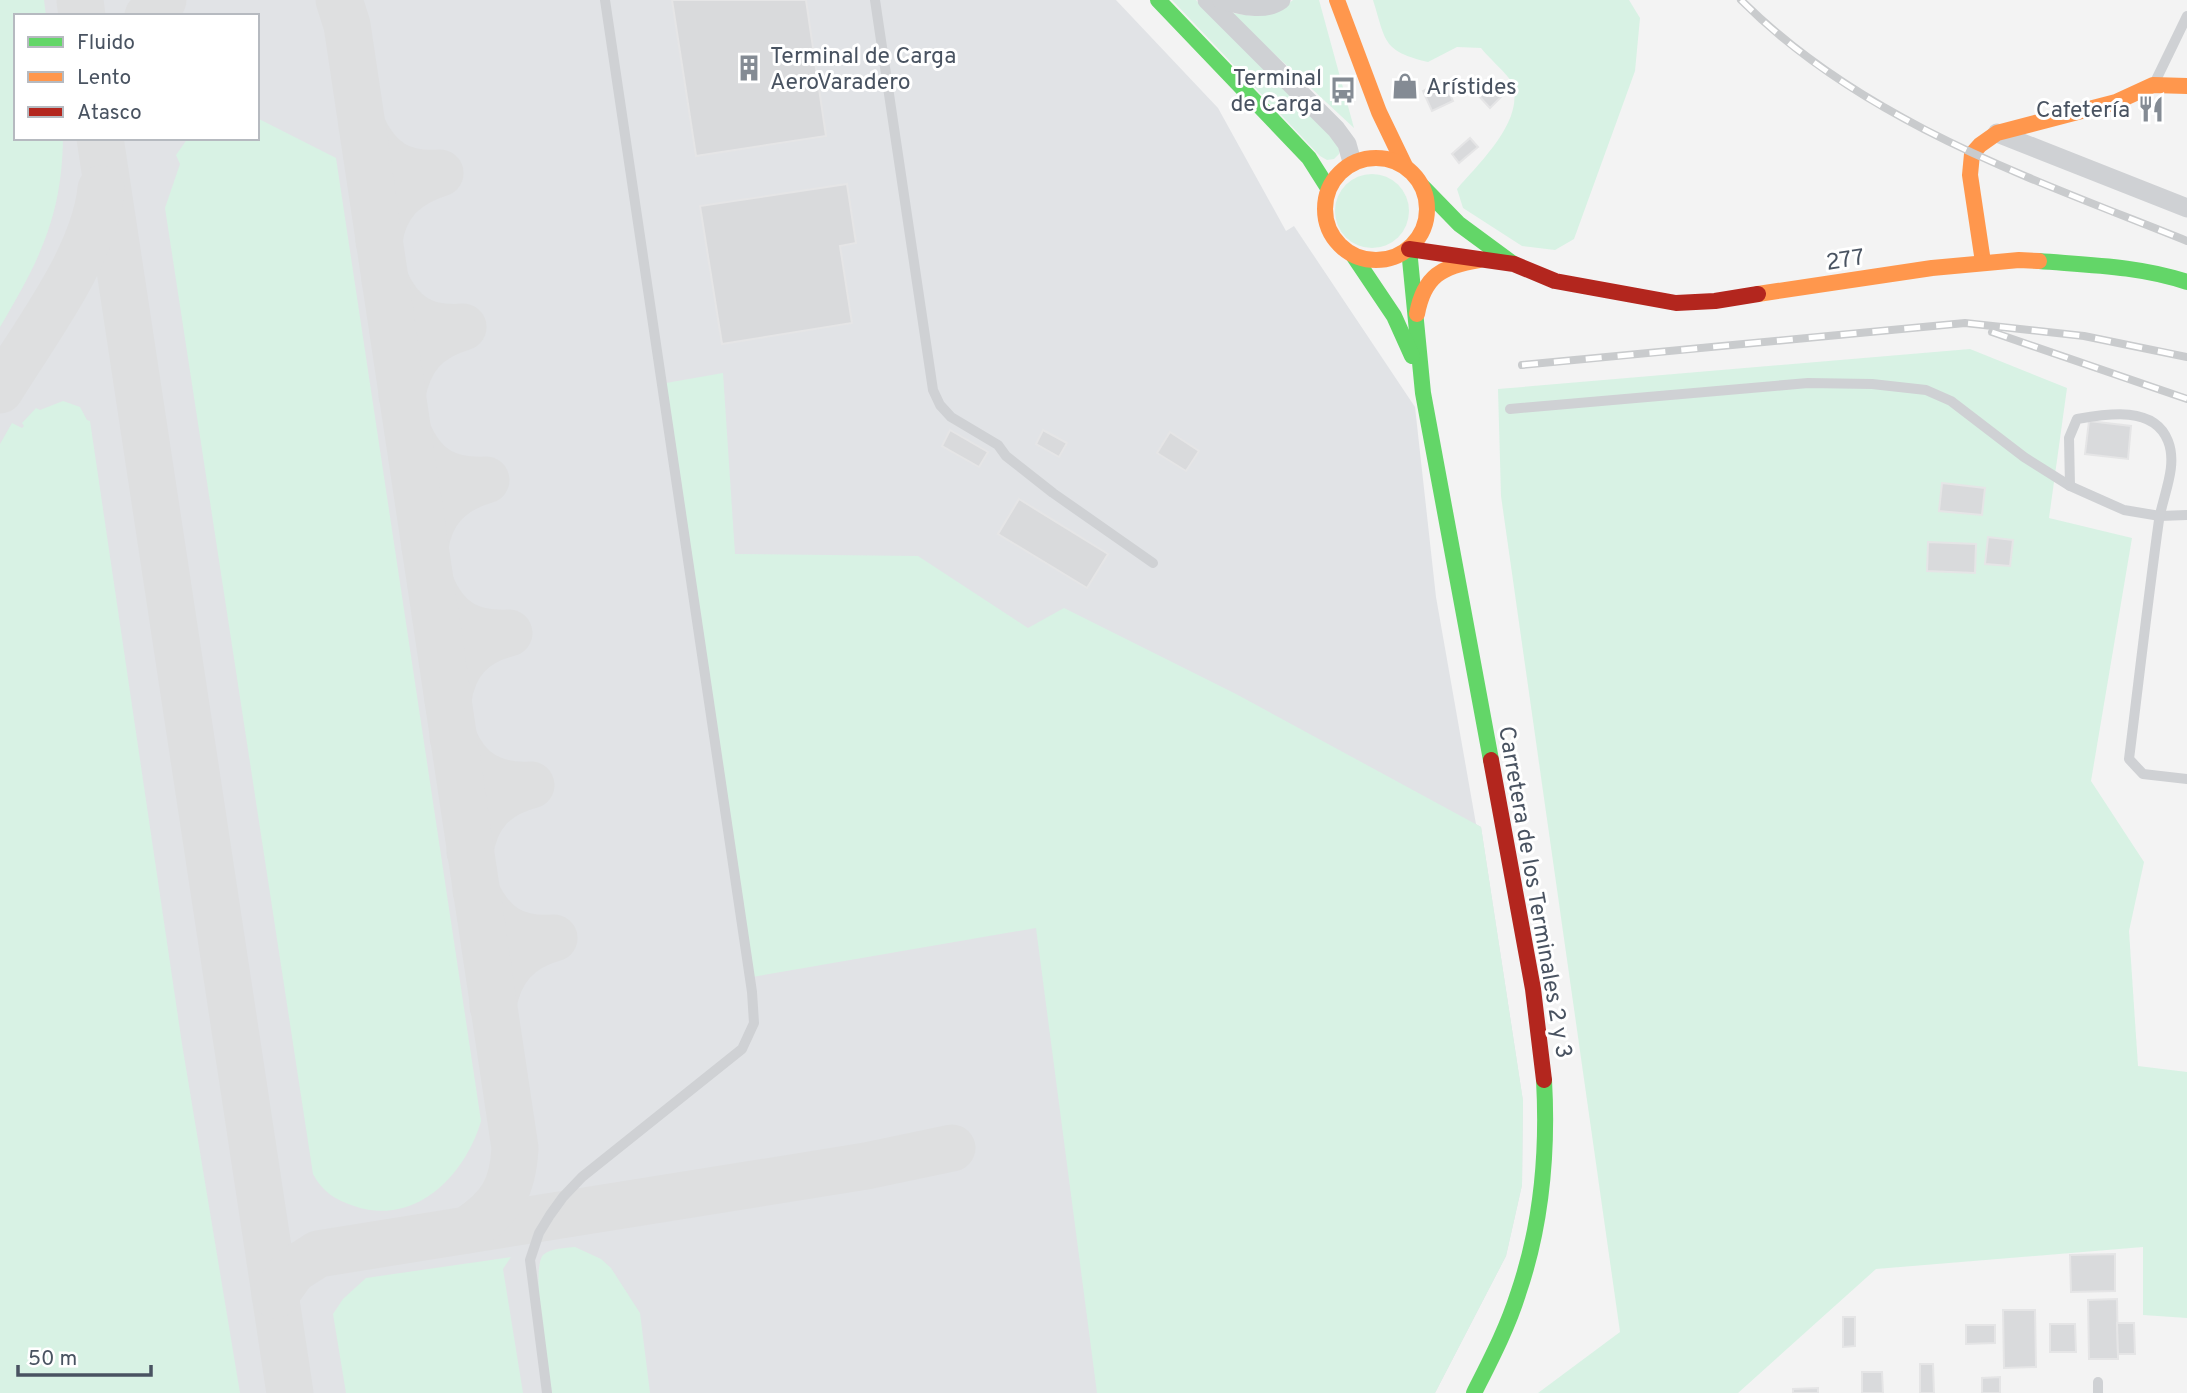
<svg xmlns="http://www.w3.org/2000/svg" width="2187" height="1393" viewBox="0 0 2187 1393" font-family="Overpass,sans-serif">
  <rect width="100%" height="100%" fill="#f3f3f3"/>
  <path fill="#e1e3e6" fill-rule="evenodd" d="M0,0H1116L1218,108L1286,231L1294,226L1415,407L1436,597L1476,824L1481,827L1523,1101L1522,1185L1506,1256L1435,1393H0ZM16,16H257V138H16Z"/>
  <g fill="#d8f2e4">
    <path d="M0,0H44L46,16H16V138H63C62,217 39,261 0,327Z"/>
    <path d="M1172,0H1196L1334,139L1340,148L1339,154L1334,159L1327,160L1320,156Z"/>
    <path d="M1293,0H1319L1354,128L1229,12C1254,18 1273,18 1293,0Z"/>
    <path d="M1373,0H1629L1640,18L1635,71L1574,239L1555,250L1522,246L1463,208L1457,189C1479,163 1528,118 1511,81C1507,74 1487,56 1481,48L1457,47L1428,62C1382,51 1386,41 1373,0Z"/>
    <path d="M257,118L336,158L481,1121C465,1176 415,1227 354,1206C335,1200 322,1191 313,1174L165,208L180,164L176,155L188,138H257Z"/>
    <circle cx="1372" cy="211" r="37"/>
    <path d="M1970,349L2067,388L2049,518L2132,538L2091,781L2144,862L2129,931L2138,1066L2187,1072V1318L2143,1315V1247L1876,1269L1738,1393H1538L1620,1332L1501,496L1498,389Z"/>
    <path d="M723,373L735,554L918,556L1028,628L1064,608L1236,694L1481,827L1523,1101L1522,1185L1506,1256L1435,1393H1097L1036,928L752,977L666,383Z"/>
    <path d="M63,401L80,407L87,420L90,421L182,1044L240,1393H0V444L12,423L22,428L24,426L22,423L36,408L40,410Z"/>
    <path d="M575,1247L601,1259L611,1268L640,1313L650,1393H552C549,1369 530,1271 543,1255C550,1248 566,1248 575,1247Z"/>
    <path d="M511,1257L503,1269L523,1393H346L333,1314L343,1299L366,1278Z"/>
  </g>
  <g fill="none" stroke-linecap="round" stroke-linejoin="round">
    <g stroke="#dedfe0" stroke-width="47">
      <path d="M80,0L82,16"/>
      <path d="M148,16L163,0"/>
      <path d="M362,126C378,161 401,176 440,173C405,184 384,204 379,241"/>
      <path d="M100,138L290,1393"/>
      <path d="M385,280C401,316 424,330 463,327C427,338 409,357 402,395"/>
      <path d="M0,390C36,331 94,257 101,189"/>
      <path d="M408,432C423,468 447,482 486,480C451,490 430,511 425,547"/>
      <path d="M431,585C446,621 470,635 509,633C473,642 453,663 448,700"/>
      <path d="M453,737C468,773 493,787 531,785C496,794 475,815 470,852"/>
      <path d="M476,891C492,926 515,941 554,938C519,948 499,969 493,1006"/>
      <path d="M467,1230L866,1166L952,1148"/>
      <path d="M275,1295L293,1270L318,1254L467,1230C501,1208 513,1188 515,1148L347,25L339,0"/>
    </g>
  </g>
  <g fill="#d9dadc" stroke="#e5e5e6" stroke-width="2">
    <path d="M672,0H806L826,136L696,156Z"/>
    <path d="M1492,80L1505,93L1490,108L1477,94Z"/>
    <path d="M1444,81L1453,101L1432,111L1423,91Z"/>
    <path d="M1470,138L1478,147L1459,163L1452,154Z"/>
    <path d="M847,184L856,243L840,246L852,323L722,344L700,206Z"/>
    <path d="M2089,421L2131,426L2128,459L2085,454Z"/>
    <path d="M950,430L988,452L979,467L942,446Z"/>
    <path d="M1043,430L1067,443L1059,457L1036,444Z"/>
    <path d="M1170,432L1199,451L1186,471L1157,453Z"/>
    <path d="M1942,483L1985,488L1982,515L1939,511Z"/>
    <path d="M1019,499L1108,554L1087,588L998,534Z"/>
    <path d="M1988,537L2013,540L2010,566L1985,564Z"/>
    <path d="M1928,542L1976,544L1975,573L1927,571Z"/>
    <path d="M2115,1254V1291L2071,1292L2070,1255Z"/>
    <path d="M2117,1299L2118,1359H2089L2088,1300Z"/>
    <path d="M2003,1310H2035L2036,1367L2004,1368Z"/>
    <path d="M1843,1317H1855V1346L1843,1347Z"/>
    <path d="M2117,1323H2134L2135,1354H2118Z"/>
    <path d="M2050,1324H2075L2076,1352H2050Z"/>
    <path d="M1966,1325H1995V1343L1966,1344Z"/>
    <path d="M1920,1364H1933L1934,1393H1920Z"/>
    <path d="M1862,1372H1882L1883,1393H1862Z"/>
    <path d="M2000,1377V1393H1982V1378Z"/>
    <path d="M1818,1388V1393H1793V1389Z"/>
  </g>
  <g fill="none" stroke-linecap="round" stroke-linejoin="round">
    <g stroke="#cfd1d4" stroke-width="10">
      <path d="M875,0L933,390L940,405L951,417L998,445L1006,456L1053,493L1153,563"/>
      <path d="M2155,82L2187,16"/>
      <path d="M1510,409L1808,383L1872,384L1926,390L1951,401L2024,457L2070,486L2124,510L2160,516L2187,515"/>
      <path d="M2070,486L2069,438L2077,419C2106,414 2154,405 2168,441C2178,466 2163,495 2159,520C2148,599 2139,679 2129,759L2143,774L2187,779"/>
      <path d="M2098,1382V1393"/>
      <path d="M547,1393L530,1260L539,1233L550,1215L563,1197L582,1177L742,1049L754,1023L752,992L605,0"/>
    </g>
    <g stroke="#cfd1d4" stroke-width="19">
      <path d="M1207,0L1336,129L1347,144L1352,162"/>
      <path d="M1222,0C1240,5 1265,12 1281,0"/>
      <path d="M1997,133L2187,208"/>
    </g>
    <g stroke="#63d668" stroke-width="16">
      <path d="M1158,0L1309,158L1328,188"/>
      <path d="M1423,187L1459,224L1512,263"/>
      <path d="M1409,249L1423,393L1491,760"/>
      <path d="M1353,255L1394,316L1412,356"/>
      <path d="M2039,261C2088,265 2140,266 2187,282"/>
      <path d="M1474,1393C1490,1361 1507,1329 1518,1294C1541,1227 1548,1151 1544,1080"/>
    </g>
    <g stroke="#ff974d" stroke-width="16">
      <path d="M1337,0L1379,112L1405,166"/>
      <circle cx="1376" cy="209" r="51"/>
      <path d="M1983,262L1970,175L1972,154L1980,145L1997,133L2116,102L2153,85L2187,86"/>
      <path d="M1758,294L1932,268L2019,260L2039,261"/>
      <path d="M1417,314C1424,276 1442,266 1479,260"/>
    </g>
    <g stroke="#b3261e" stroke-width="16">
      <path d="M1409,249L1514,264L1555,281L1676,303L1715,301L1758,294"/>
      <path d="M1491,760L1533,989L1544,1080"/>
    </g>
    <g stroke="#c9cbcd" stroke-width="8">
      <g id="rail">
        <path d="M1741,0C1863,122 2030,178 2187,241"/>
        <path d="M1992,332L2187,399"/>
        <path d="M1522,365L1965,323L2084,336L2187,357"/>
      </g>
    </g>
    <use href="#rail" stroke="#fff" stroke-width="5" stroke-dasharray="16" stroke-linecap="butt"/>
  </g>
  <defs>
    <g id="building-bare" transform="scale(2.1)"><path d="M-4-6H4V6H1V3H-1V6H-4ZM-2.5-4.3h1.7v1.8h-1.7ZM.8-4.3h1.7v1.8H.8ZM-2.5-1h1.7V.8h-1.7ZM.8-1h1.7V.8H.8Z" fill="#848b94" stroke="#fff" stroke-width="2.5" paint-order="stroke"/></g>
    <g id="shop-bare" transform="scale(2.1)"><path d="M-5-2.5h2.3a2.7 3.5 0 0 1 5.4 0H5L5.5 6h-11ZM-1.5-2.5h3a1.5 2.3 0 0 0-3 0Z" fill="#848b94" stroke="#fff" stroke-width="2.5" paint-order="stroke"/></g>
    <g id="bus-bare" transform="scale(2.1)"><path d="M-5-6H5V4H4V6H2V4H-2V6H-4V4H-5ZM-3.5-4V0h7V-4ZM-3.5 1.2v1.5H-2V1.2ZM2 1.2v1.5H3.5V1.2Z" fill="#848b94" stroke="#fff" stroke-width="2.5" paint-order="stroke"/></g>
    <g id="restaurant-bare" transform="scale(2.1)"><path d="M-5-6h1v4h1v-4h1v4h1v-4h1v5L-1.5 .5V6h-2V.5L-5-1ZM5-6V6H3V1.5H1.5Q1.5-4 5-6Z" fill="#848b94" stroke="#fff" stroke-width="2.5" paint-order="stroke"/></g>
  </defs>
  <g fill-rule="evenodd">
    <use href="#building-bare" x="749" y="68"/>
    <use href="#shop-bare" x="1405" y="86"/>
    <use href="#bus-bare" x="1343" y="90"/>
    <use href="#restaurant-bare" x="2151" y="109"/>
  </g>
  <g text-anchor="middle" stroke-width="6" stroke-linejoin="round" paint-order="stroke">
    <g font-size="23" fill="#495361" stroke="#fff" text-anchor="start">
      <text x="770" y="63">Terminal de Carga<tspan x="770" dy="26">AeroVaradero</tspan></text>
      <text x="1322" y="85" text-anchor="end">Terminal<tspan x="1322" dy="26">de Carga</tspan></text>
      <text x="1426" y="94">Arístides</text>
      <text x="2130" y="117" text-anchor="end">Cafetería</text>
    </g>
    <g font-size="23" fill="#495361" stroke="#fff">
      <text transform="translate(1845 259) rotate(-9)" y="8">277</text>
      <text transform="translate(1536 892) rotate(80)" y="8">Carretera de los Terminales 2 y 3</text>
    </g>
  </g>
  <rect x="14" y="14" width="245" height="126" fill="#ffffff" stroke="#b6bac0" stroke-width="2"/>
  <rect x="28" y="37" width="35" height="10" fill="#63d668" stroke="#b6bac0" stroke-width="2"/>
  <text x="77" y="49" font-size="21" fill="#495361">Fluido</text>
  <rect x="28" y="72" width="35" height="10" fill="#ff974d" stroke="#b6bac0" stroke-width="2"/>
  <text x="77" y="84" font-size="21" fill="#495361">Lento</text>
  <rect x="28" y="107" width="35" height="10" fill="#b3261e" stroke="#b6bac0" stroke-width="2"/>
  <text x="77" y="119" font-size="21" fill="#495361">Atasco</text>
  <path d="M18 1365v10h133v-10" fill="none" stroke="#495361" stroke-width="3.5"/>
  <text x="28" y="1365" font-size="21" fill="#495361" stroke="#ffffff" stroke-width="5" paint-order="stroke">50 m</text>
</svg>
